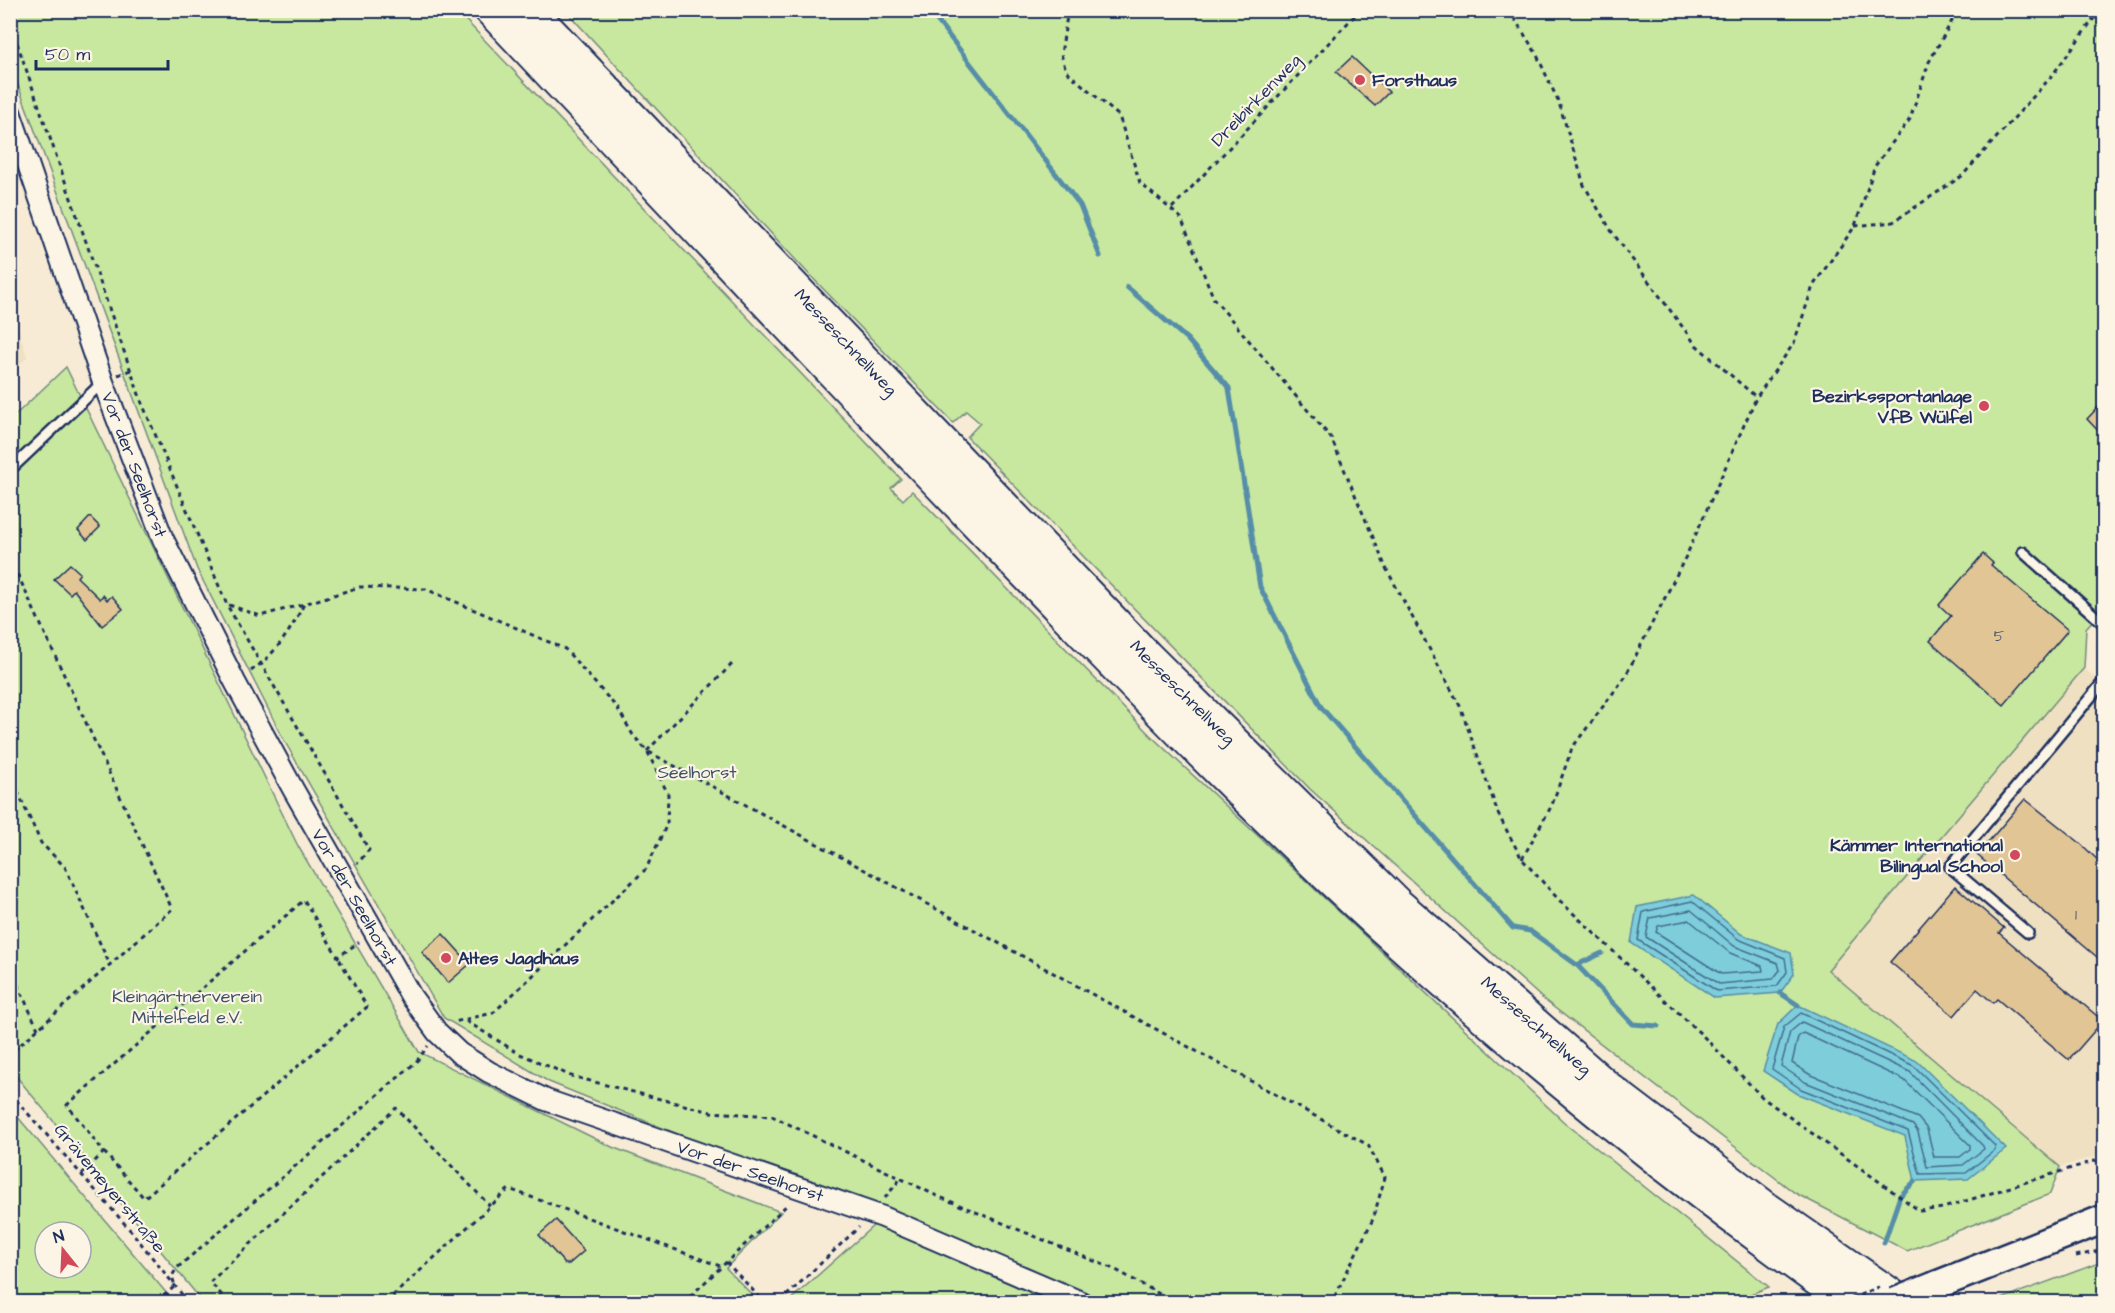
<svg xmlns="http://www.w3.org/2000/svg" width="2115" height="1313" viewBox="0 0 2115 1313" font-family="'Architects Daughter',sans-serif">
  <rect width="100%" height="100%" fill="#f7ebd5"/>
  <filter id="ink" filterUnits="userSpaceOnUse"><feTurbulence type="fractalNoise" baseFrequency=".0167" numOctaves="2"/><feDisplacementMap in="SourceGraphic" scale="12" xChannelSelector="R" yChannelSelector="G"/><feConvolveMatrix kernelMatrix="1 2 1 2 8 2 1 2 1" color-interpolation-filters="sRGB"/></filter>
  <g filter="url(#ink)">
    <g fill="#f0e0c2">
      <path d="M10,302L27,357L11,373H10Z"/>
      <path d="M2084,668L2104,686V1154L2060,1167L1828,970Z"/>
    </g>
    <g fill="#c8e79f" stroke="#728b7e" stroke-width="1.5" fill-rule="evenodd">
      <path d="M11,11H457L901,479L891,488L903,500L912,491L1150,735L1564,1122L1769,1287L1730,1302H788L883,1217L549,1082L444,1018L285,742L197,569L11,66Z"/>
      <path d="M566,11H2104V627L2094,619L2086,628L2084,668L1828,970L2060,1167L2050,1194L1907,1251L1795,1193L1543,999L1310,789L967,437L980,423L966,411L953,423L805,270Z"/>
      <path d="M66,367L298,846L419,1052L612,1147L781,1212L726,1268L759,1302H203L11,1070V419Z"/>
      <path d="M10,1109H11L174,1302H11ZM45,1232H81V1268H45Z"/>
      <path d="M2104,1261V1302H1993Z"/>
    </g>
    <g fill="#7ecddb" stroke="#568ea9" stroke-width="1.5">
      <path d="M1694,895L1741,934L1791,953L1794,974L1780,993L1715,998L1631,943L1637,907Z"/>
      <path d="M1798,1005L1917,1061L2006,1149L1968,1179L1915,1181L1905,1136L1798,1094L1763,1071L1778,1024Z"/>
    </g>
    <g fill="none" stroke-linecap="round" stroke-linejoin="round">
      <g stroke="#436e90" stroke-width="1.5">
        <path d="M1692,901L1738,939L1785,958L1787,972L1777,986L1717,991L1638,940L1643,912Z"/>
        <path d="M1691,910L1734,946L1778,963L1780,970L1773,979L1719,984L1646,937L1650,918Z"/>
        <path d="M1689,920L1730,953L1762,966L1763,971L1721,974L1656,932L1658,926Z"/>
        <path d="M1801,1013L1914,1066L1995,1146V1150L1966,1173L1920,1174L1908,1131L1801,1089L1772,1069L1784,1027Z"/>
        <path d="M1802,1022L1910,1072L1983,1146L1984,1149L1963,1165L1927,1167L1918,1132L1913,1125L1805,1082L1781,1066L1790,1032Z"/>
        <path d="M1803,1033L1904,1080L1970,1145V1149L1960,1157H1934L1927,1129L1918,1118L1809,1074L1792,1063L1798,1037Z"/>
      </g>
      <g stroke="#568ea9" stroke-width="5">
        <path d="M929,10L1080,205L1100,256"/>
        <path d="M1127,287L1187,339L1229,388L1260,587L1321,707L1513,928L1530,931L1577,965L1602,953"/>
        <path d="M1577,965L1633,1024L1658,1026"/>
        <path d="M1780,993L1798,1005"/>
        <path d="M1884,1243L1900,1196L1915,1181"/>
      </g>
    </g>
    <g fill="#e1c595" stroke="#1b2f5e" stroke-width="1.5">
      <path d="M1352,57L1389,92L1375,106L1336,72Z"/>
      <path d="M2104,401V437L2087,419Z"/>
      <path d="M90,517L100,527L87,540L78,530Z"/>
      <path d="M1983,554L1993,563L1991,565L2068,630L2004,705L1930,641L1951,616L1939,605Z"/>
      <path d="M70,564L80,573L77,577L100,599L103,595L107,600L112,596L123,609L102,626L74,590L70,594L54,579Z"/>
      <path d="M2025,799L2079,842L2104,866V963L1977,855Z"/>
      <path d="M1955,886L2004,928L1999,933L2103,1021L2069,1060L1997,999L1993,1003L1977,989L1954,1016L1890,962Z"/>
      <path d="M443,934L470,964L448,983L422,952Z"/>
      <path d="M556,1220L584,1251L569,1264H565L539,1235Z"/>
    </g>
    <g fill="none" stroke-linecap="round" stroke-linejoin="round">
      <g stroke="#1b2f5e" stroke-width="14">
        <g id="service">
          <path d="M10,470L103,382"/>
          <path d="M2023,552L2104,624"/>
          <path d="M2028,933L1950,867L2104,681"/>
        </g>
      </g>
      <g stroke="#1b2f5e" stroke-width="24">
        <g id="minor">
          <path id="s1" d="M10,112L103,382L163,539L235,682L293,789L411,996L437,1032L459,1053L489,1072L546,1100L883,1217L1081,1302"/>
        </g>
      </g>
      <g stroke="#1b2f5e" stroke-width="32">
        <path id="secondary" d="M1937,1285L2104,1219"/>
      </g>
      <g stroke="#1b2f5e" stroke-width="36">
        <g id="trunk">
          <path d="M491,10C681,211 870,414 1063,612C1166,718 1270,824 1379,924C1528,1059 1684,1186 1849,1302"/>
          <path id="s2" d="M529,10L1146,656L1396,903L1609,1089L1767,1209L1901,1302"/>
        </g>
      </g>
      <g stroke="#1b2f5e" stroke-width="3" stroke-dasharray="4.5 4.5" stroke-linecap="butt">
        <path d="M1068,10L1061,54L1066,71L1119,116L1140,183L1181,218L1214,299L1331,438L1386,568L1460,706L1499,816L1522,859L1559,900L1702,1035L1763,1098L1920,1211L1943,1208L2104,1158"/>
        <path d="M1509,10L1536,53L1559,103L1584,185L1612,232L1696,345L1756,397"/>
        <path d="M10,17L17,43L142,403L227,605L369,850L357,864"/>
        <path d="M1172,208L1360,10"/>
        <path d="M1855,226L1893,222L1962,176L2051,77L2100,10"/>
        <path d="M118,375L131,370"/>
        <path d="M10,558L172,909L10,1054"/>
        <path d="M229,605L260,616L304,604"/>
        <path d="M251,671C276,654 291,630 304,604L360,587L426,589L565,649L618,709L633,735L647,751L668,794L667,824L646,869L493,1013L454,1022"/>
        <path d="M647,751L735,661"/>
        <path d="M649,752L1368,1145L1385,1177L1373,1219L1332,1302"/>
        <path d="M10,775L41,843L65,867L110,965"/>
        <path d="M1522,859L1552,805L1572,748L1625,677L1688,552L1756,398L1794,343L1813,286L1855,226L1875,166L1910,119L1929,62L1958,10"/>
        <path d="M10,968L38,1029"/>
        <path d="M466,1021L518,1053L571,1076L711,1112L772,1116L935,1195L1116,1270L1174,1302"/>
        <path d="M10,1093L131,1231L188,1302"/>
        <path d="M104,1152L144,1198L367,1007L338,957"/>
        <path d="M82,1174L104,1152L67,1105L304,900L338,957L359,942"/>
        <path d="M885,1198L901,1178"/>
        <path d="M2076,1256L2104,1250"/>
        <path d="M726,1262L764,1302"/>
        <path d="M157,1302L175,1286L172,1276L177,1268L416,1062L428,1046"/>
        <path d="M228,1302L210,1282L396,1108L490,1206"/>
        <path d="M386,1302L509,1189L723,1267"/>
        <path d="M684,1302L788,1204"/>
        <path d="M780,1302L859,1227"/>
      </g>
      <use href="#service" stroke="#fcf5e5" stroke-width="9"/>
      <use href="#minor" stroke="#fcf5e5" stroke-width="20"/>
      <use href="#secondary" stroke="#fcf5e5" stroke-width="27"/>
      <use href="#trunk" stroke="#fcf5e5" stroke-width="32"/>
      <g stroke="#1b2f5e" stroke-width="32" stroke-linecap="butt">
        <path id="secondary-bridge" d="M1895,1302L1937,1285"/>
      </g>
      <path stroke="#1b2f5e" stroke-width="3" stroke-dasharray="4.5 4.5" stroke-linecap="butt" d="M1843,1302L1879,1287"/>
      <use href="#secondary-bridge" stroke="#fcf5e5" stroke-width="27"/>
    </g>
  </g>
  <g fill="#d1495b" stroke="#fcf5e5" stroke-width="2">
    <circle cx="1360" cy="80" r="6"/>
    <circle cx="1984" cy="406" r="6"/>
    <circle cx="2015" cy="855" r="6"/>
    <circle cx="446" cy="958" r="6"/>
  </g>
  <g text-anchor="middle" stroke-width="4.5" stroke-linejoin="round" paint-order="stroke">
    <g font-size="15" fill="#4c546c">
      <text x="1999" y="641">5</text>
      <text x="2076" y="920">1</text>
    </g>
    <g font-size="18" font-weight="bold" fill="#1b2f5e" stroke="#fcf5e5" text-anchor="start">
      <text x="1372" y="86">Forsthaus</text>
      <text x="1972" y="402" text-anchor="end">Bezirkssportanlage<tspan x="1972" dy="21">VfB Wülfel</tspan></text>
      <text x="2003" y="851" text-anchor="end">Kämmer International<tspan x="2003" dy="21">Bilingual School</tspan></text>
      <text x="458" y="964">Altes Jagdhaus</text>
    </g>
    <g font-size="18" fill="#1b2f5e" stroke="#fcf5e5">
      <text transform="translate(1256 100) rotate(-46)" y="6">Dreibirkenweg</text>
      <text dy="6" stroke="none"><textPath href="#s2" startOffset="459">Messeschnellweg</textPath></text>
      <text dy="6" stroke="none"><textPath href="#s1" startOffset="374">Vor der Seelhorst</textPath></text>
      <text dy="6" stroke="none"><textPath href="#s2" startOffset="945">Messeschnellweg</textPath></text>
      <text dy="6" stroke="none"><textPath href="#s1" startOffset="860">Vor der Seelhorst</textPath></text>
      <text dy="6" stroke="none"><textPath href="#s2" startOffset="1431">Messeschnellweg</textPath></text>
      <text dy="6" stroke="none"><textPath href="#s1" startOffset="1364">Vor der Seelhorst</textPath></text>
      <text transform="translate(110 1188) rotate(50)" y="6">Grävemeyerstraße</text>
    </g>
    <g font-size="18" fill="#3e546b" stroke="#fcf5e5">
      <text x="697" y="778">Seelhorst</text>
      <text x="187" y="1002">Kleingärtnerverein<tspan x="187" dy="21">Mittelfeld e.V.</tspan></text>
    </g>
  </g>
  <rect width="2115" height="1313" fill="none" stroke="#fcf5e5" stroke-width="36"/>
  <rect x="18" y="18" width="2079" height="1277" fill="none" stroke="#1b2f5e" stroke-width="2" filter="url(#ink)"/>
  <g transform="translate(63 1250) rotate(342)"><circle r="28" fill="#fcf5e5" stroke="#a2a6af" stroke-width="1.5"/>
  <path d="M0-4.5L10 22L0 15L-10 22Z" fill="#d1495b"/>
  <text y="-9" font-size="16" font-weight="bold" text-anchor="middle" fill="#1b2f5e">N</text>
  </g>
  <path d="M36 60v9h132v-9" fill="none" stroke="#1b2f5e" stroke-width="3"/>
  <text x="45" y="60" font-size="18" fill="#1b2f5e" stroke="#fcf5e5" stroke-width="4.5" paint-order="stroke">50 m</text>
</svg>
